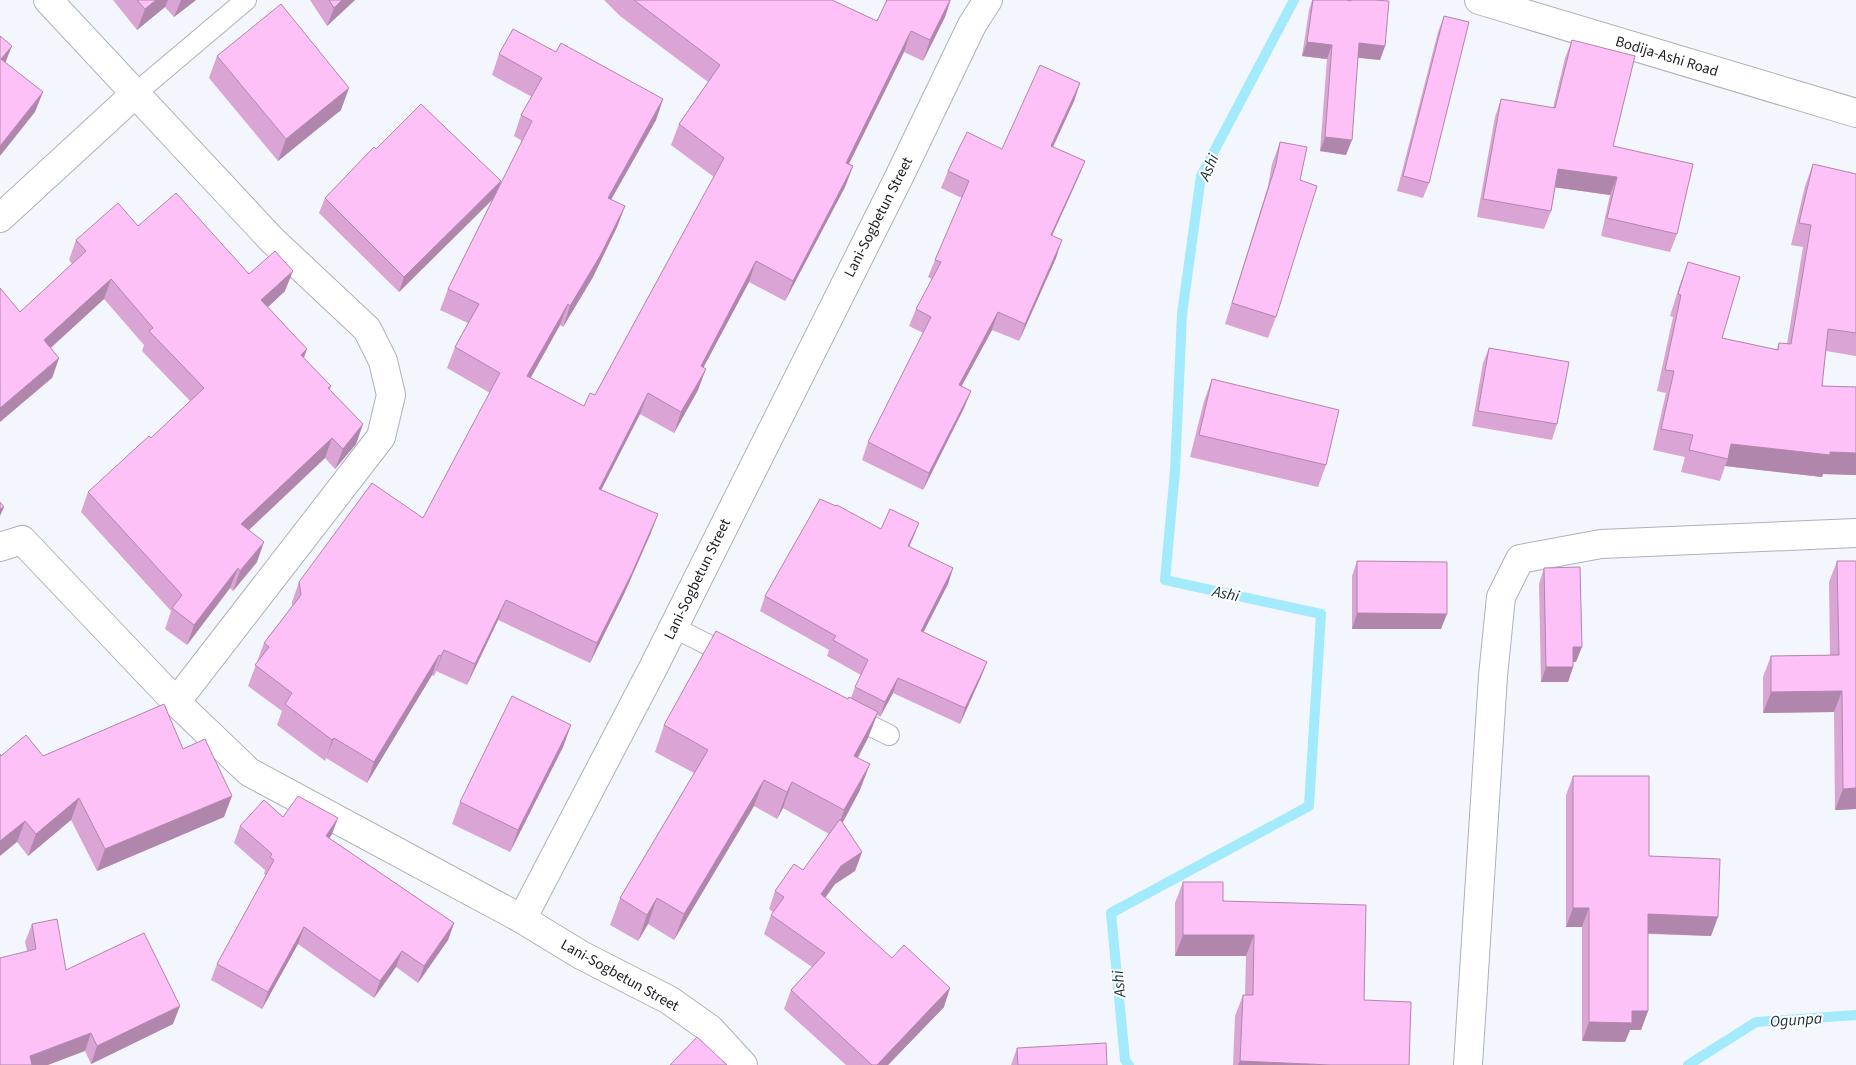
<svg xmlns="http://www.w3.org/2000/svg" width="1856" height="1065" viewBox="0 0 1856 1065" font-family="'Source Sans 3',sans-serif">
  <rect width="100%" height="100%" fill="#f4f6fe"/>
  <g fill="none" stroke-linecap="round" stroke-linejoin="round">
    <g stroke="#a3eafc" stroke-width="10">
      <path d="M1129,1065L1125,1060L1111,913L1309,806L1321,614L1165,580L1175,471L1182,314L1201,176L1294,0"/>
      <path d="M1688,1065L1756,1022L1856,1015"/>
    </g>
    <g stroke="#afb1ba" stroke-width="22">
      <g id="lane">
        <path d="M136,93L246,0"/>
        <path d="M673,627L732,657"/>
        <path d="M849,715L889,735"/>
      </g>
    </g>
    <g stroke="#afb1ba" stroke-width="30">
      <g id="street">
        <path d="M48,0L272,240L367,329L383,361L391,395L381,437L176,702"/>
        <path d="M0,218L136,93"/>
        <path d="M0,547L22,540L176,702L249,772L522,919"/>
        <path d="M743,1065L710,1029L669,1000L581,955L522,919L652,670L900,175L972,25L988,0"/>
        <path d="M1468,1065L1493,676L1501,597L1520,559L1601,544L1856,533"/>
      </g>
    </g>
    <g stroke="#afb1ba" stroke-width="30">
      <path id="secondary" d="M1479,0L1856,113"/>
    </g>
    <use href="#lane" stroke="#fff" stroke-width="20"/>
    <use href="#street" stroke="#fff" stroke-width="28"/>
    <use href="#secondary" stroke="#fff" stroke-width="28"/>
  </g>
  <g fill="#daa5d4">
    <path d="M113,0H196L174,17L165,7L137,30Z"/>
    <path d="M310,0H355L327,26Z"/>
    <path d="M604,0H832L877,21L887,0H951L945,17L923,61L904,52L849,164L853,166L845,187L785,301L749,282L703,368L698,390L674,433L640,414L601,490L658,514L650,535L624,594L590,663L498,620L467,685L436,671L434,676L432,675L367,783L326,758L325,761L277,725L282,711L248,686L264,643L292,606V602L299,582L423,518L490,393L447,368L455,347L468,323L440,310L448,289L493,199L399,292L319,213L325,198L376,149L501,181L500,186L522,141L514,136L521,115L532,97L492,75L499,54L556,52L663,99L656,120L611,200L625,206L617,227L593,277L563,327L560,325L530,378L584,406L595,395L714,177L671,145L679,124L708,82L620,16Z"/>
    <path d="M1312,0H1346L1351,1V0H1374L1385,46L1380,60L1358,58L1346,155L1320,151L1327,59L1302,56L1309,10Z"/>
    <path d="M1444,16L1429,183L1423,198L1397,191L1438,32Z"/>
    <path d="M1572,40L1613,146L1677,234L1670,252L1601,236L1610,195L1555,187L1551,211L1544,229L1477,217L1495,117L1501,99L1553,108L1565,58Z"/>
    <path d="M217,56L341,110L278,161L209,78Z"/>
    <path d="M1080,83L1074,101L1053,147L1085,161L1078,178L1052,236L1056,258L1019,341L992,330L961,386L971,391L964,408L923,490L862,460L868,442L923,333L909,326L916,309L932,279L928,277L935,260L962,198L941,188L948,171L1002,149Z"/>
    <path d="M1280,142L1300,180L1276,317L1268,338L1225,324L1268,186L1272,164Z"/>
    <path d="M1813,164L1856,174V356L1826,351L1822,386L1856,387V475L1823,474L1822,477L1725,466L1720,481L1681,472L1685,457L1653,450L1666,393L1657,391L1673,317L1670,316L1680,284L1688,262L1722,338L1777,350L1779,343L1787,344L1803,247L1791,245L1805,186Z"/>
    <path d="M138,226L285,291L268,307L307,349L304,358L331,386L330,390L363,424L356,444L335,469L325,458L249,530L257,562L233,591L230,588L187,645L165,629L171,611L81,512L88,492L151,438L190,401L142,351L144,345L104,299L51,348L59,358L52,378L20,312L72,264L69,260L76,240Z"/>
    <path d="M1489,348L1557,424L1552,440L1472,426L1483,363Z"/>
    <path d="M1212,379L1326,465L1318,487L1190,457L1204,401Z"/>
    <path d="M881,529L913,538L909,547L953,568L948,584L923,632L987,662L981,677L960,724L893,693L880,717L877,715L868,738L858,758L860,790L842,823L862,852L855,871L835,884L825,898L944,1007L888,1065H846L784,1009L791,990L812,967L764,934L771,915L773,912L769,909L775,891L803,870L829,834L783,808L777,819L754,806L674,940L648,924L638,941L610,925L620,898L694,773L655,752L664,725L851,698L855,687L861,675L827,656L829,650L760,611L765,596Z"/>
    <path d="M1357,561L1441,629H1352V576Z"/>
    <path d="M1837,561L1856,809L1835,810L1834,712L1763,713V677L1771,656L1830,655L1829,582Z"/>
    <path d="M1544,568L1576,662H1573V667L1568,682H1541L1539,584Z"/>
    <path d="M571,725L563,747L510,852L452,824L460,802Z"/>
    <path d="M183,749L224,817L97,871L71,820L28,856L17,842L1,756H43Z"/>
    <path d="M1573,776L1649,856L1711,936L1648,934V1011L1641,1030H1630L1625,1042L1582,1041V927H1566V795Z"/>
    <path d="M283,817L332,834L329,838L454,923L448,940L418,983L396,967L374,998L298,944L262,1009L211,980L217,964L266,875L264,874L265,870L234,843L240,826Z"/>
    <path d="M1183,882L1223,901L1364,1000L1409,1065H1233L1235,1016L1243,995H1245L1246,956H1175V903Z"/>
    <path d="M32,924L66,970L173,1024L91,1064L85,1051L27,951L25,942Z"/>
    <path d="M1017,1048L1107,1065H1011Z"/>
  </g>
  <g fill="#b186ad">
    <path d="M156,0H168L165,7L137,30L145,9Z"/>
    <path d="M181,0H196L174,17Z"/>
    <path d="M342,0H355L327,26L334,8Z"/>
    <path d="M950,0L945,17L923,61L930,40Z"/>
    <path d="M911,31L904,52L839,184L846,163Z"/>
    <path d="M1307,42L1332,45L1327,59L1302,56Z"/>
    <path d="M1359,43L1385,46L1380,60L1354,57Z"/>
    <path d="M12,46L4,66L1,59Z"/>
    <path d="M1080,83L1074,101L1045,164L1051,146Z"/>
    <path d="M349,88L341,110L278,161L286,139Z"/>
    <path d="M43,92L35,112L0,156V146Z"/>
    <path d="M663,99L656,120L600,219L608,198Z"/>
    <path d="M1325,137L1352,140L1346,155L1320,151Z"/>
    <path d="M1085,161L1078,178L1044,253L1051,235Z"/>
    <path d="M853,166L845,187L785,301L793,281Z"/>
    <path d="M1558,169L1617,177L1610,195L1552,187Z"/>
    <path d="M501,181L496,196L399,292L404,277Z"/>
    <path d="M625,206L617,227L593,277L563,327L570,306Z"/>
    <path d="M1062,240L1056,258L1019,341L1025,324Z"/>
    <path d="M756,261L749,282L693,387L701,366Z"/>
    <path d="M293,271L285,291L254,320L261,300Z"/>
    <path d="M111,279L104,299L37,360L44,340Z"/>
    <path d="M568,304L560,325L520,397L527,376Z"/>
    <path d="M998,312L992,330L953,402L959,385Z"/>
    <path d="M307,349L299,369L301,355Z"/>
    <path d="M59,358L52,378L0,422V408Z"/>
    <path d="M706,369L698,390L674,433L681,412Z"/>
    <path d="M971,391L964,408L923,490L929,473Z"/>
    <path d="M648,393L640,414L591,510L599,489Z"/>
    <path d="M363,424L356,444L335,469L343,449Z"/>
    <path d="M332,438L325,458L234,544L241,524Z"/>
    <path d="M1731,444L1830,452L1856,453V475L1823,474L1822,477L1725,466L1728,459Z"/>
    <path d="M4,507L0,516V509Z"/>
    <path d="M658,514L650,535L624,594L590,663L597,643Z"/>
    <path d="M919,523L913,538L902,561L908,546Z"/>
    <path d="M264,542L257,562L233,591L240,571Z"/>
    <path d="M238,568L230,588L187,645L194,625Z"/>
    <path d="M953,568L948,584L916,647L921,631Z"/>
    <path d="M506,600L498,620L467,685L475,664Z"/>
    <path d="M1357,613L1447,614L1441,629H1352Z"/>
    <path d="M1573,647H1582L1576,662H1567Z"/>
    <path d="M444,650L436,671L434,676L441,656Z"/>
    <path d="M439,655L432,675L367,783L374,762Z"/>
    <path d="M987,662L981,677L960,724L965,708Z"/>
    <path d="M1546,667H1573L1568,682H1541Z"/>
    <path d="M898,678L893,693L880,717L885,702Z"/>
    <path d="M1842,691L1834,712L1763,713L1771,692Z"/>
    <path d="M878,712L868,738L844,782L854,756Z"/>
    <path d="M571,725L563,747L510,852L518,830Z"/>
    <path d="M334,738L326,758L325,761L332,740Z"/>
    <path d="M870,764L860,790L835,837L844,810Z"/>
    <path d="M764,780L754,806L674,940L684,914Z"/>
    <path d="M792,782L783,808L777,819L787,792Z"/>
    <path d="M1856,788V809L1835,810L1843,789Z"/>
    <path d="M232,796L224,817L97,871L105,849Z"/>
    <path d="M79,798L71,820L28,856L36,834Z"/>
    <path d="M338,818L332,834L320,853L326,836Z"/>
    <path d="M25,821L17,842L0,856V841Z"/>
    <path d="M862,852L855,871L835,884L814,913L821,894L841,866Z"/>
    <path d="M657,898L648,924L638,941L647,915Z"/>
    <path d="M1573,908H1589L1582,927H1566Z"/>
    <path d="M1648,914L1718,917L1711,936L1641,933Z"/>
    <path d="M454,923L448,940L418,983L424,966Z"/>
    <path d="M304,927L298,944L262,1009L268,992Z"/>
    <path d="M1183,935H1254L1246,956H1175Z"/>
    <path d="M402,951L396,967L374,998L380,981Z"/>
    <path d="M950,988L944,1007L888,1065H877Z"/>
    <path d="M180,1006L173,1024L91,1064L97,1046Z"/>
    <path d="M1632,1011H1648L1641,1030H1630L1625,1042L1582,1041L1589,1022Z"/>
    <path d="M91,1033L85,1051L48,1065H27L30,1056Z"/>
    <path d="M1240,1061L1330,1065H1238Z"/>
  </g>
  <g fill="#fdc0f7" stroke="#b186ad">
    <path d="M137,0H156L145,9Z"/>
    <path d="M329,0H342L334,8Z"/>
    <path d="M634,0H832L877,21L887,0H950L930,40L911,31L846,163L853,166L793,281L756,261L701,366L706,369L681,412L648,393L599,489L658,514L632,573L597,643L506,600L475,664L444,650L441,656L439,655L374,762L334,738L332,740L285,704L292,693L255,665L269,647L264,643L301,595L299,582L372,483L423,518L500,373L455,347L479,304L448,289L532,121L521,115L542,78L499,54L513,29L556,52L561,43L663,99L608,198L625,206L600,256L570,306L568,304L527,376L584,406L590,393L595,395L724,158L679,124L720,65Z"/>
    <path d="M1313,0H1346L1351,1V0H1374L1389,1L1385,46L1359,43L1352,140L1325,137L1332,45L1307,42Z"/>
    <path d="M281,4L349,88L286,139L217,56Z"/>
    <path d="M1444,16L1469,22L1429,183L1403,176Z"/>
    <path d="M0,36L12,46L1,59L43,92L0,146Z"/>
    <path d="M1572,40L1635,56L1613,146L1693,164L1677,234L1607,218L1617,177L1558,169L1551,211L1483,199L1501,99L1555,108Z"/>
    <path d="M1040,65L1080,83L1051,146L1085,161L1051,235L1062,240L1025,324L998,312L959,385L971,391L929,473L868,442L931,317L916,309L941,262L935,260L969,181L948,171L967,132L1002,149Z"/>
    <path d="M421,104L501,181L404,277L325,198L374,147L376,149Z"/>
    <path d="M1280,142L1307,147L1300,180L1317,186L1276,317L1232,303L1276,164Z"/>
    <path d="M1813,164L1856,174V333L1828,329L1822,386L1856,387V453L1830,452V455L1731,444L1728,459L1689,450L1693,435L1661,429L1674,371L1665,370L1681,295L1678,294L1688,262L1740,277L1722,338L1778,350L1779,343L1791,344L1811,225L1799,223Z"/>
    <path d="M176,193L249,274L275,251L293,271L261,300L307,349L301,355L331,386L328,388L363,424L343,449L332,438L241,524L264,542L240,571L238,568L194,625L172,608L182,595L88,492L149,436L151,438L204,388L149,331L153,328L111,279L44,340L59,358L0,408V288L20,312L86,251L76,240L118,203L138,226Z"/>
    <path d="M1489,348L1569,362L1557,424L1478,411Z"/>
    <path d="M1212,379L1339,410L1326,465L1199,435Z"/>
    <path d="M820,499L836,506L837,505L881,529L890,509L919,523L908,546L953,568L921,631L987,662L965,708L898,678L885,702L855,687L868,660L833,640L836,636L765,596Z"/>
    <path d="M0,502L4,507L0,509Z"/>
    <path d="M1357,561L1447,562V614L1357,613Z"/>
    <path d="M1837,561H1856V788L1843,789L1842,691L1771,692V656L1839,655Z"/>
    <path d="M1580,567L1582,647H1573V667H1546L1544,568Z"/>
    <path d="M716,631L848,699L849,697L878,712L854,756L870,764L844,810L792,782L787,792L764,780L684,914L657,898L647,915L620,898L708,750L664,725Z"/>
    <path d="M512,696L571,725L518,830L460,802Z"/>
    <path d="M164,704L183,749L205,739L232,796L105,849L79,798L36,834L25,821L0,841V754L1,756L26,735L43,756Z"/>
    <path d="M1573,776H1649V856L1720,859L1718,917L1648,914V1011H1632V1023L1589,1022V908H1573Z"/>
    <path d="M298,796L338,818L326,836L454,923L424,966L402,951L380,981L304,927L268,992L217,964L274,860L270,857L272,854L240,826L264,800L283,817Z"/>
    <path d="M840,819L862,852L841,866L821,894L892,958L904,945L950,988L877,1065H872L791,990L825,953L771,915L784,897L775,891L794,864L803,870Z"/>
    <path d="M1183,882H1223V901L1366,905L1364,1000L1411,1002L1409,1065H1330L1240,1061L1243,995H1253L1254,935H1183Z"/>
    <path d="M57,919L66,970L144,933L180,1006L97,1046L91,1033L30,1056L32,1065H0V958L36,949L32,924Z"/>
    <path d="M697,1037L727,1065H670Z"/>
    <path d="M1106,1043L1107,1065H1018L1017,1048Z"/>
  </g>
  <g text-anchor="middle" stroke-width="4" stroke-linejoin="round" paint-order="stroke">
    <g font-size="15" fill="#1b1c1f" stroke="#fff">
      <text transform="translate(1667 56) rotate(17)" y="5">Bodija-Ashi Road</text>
      <text transform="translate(878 217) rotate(-63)" y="5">Lani-Sogbetun Street</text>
      <text transform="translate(697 579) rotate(-64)" y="5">Lani-Sogbetun Street</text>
      <text transform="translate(620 975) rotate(29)" y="5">Lani-Sogbetun Street</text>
    </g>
    <g font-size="16" font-style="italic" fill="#193036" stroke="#fff">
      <text transform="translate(1208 167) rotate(-67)" y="6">Ashi</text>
      <text transform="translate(1226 593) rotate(12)" y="6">Ashi</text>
      <text transform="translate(1118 984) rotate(-96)" y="6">Ashi</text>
      <text transform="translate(1796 1019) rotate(-4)" y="6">Ogunpa</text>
    </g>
  </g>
</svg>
